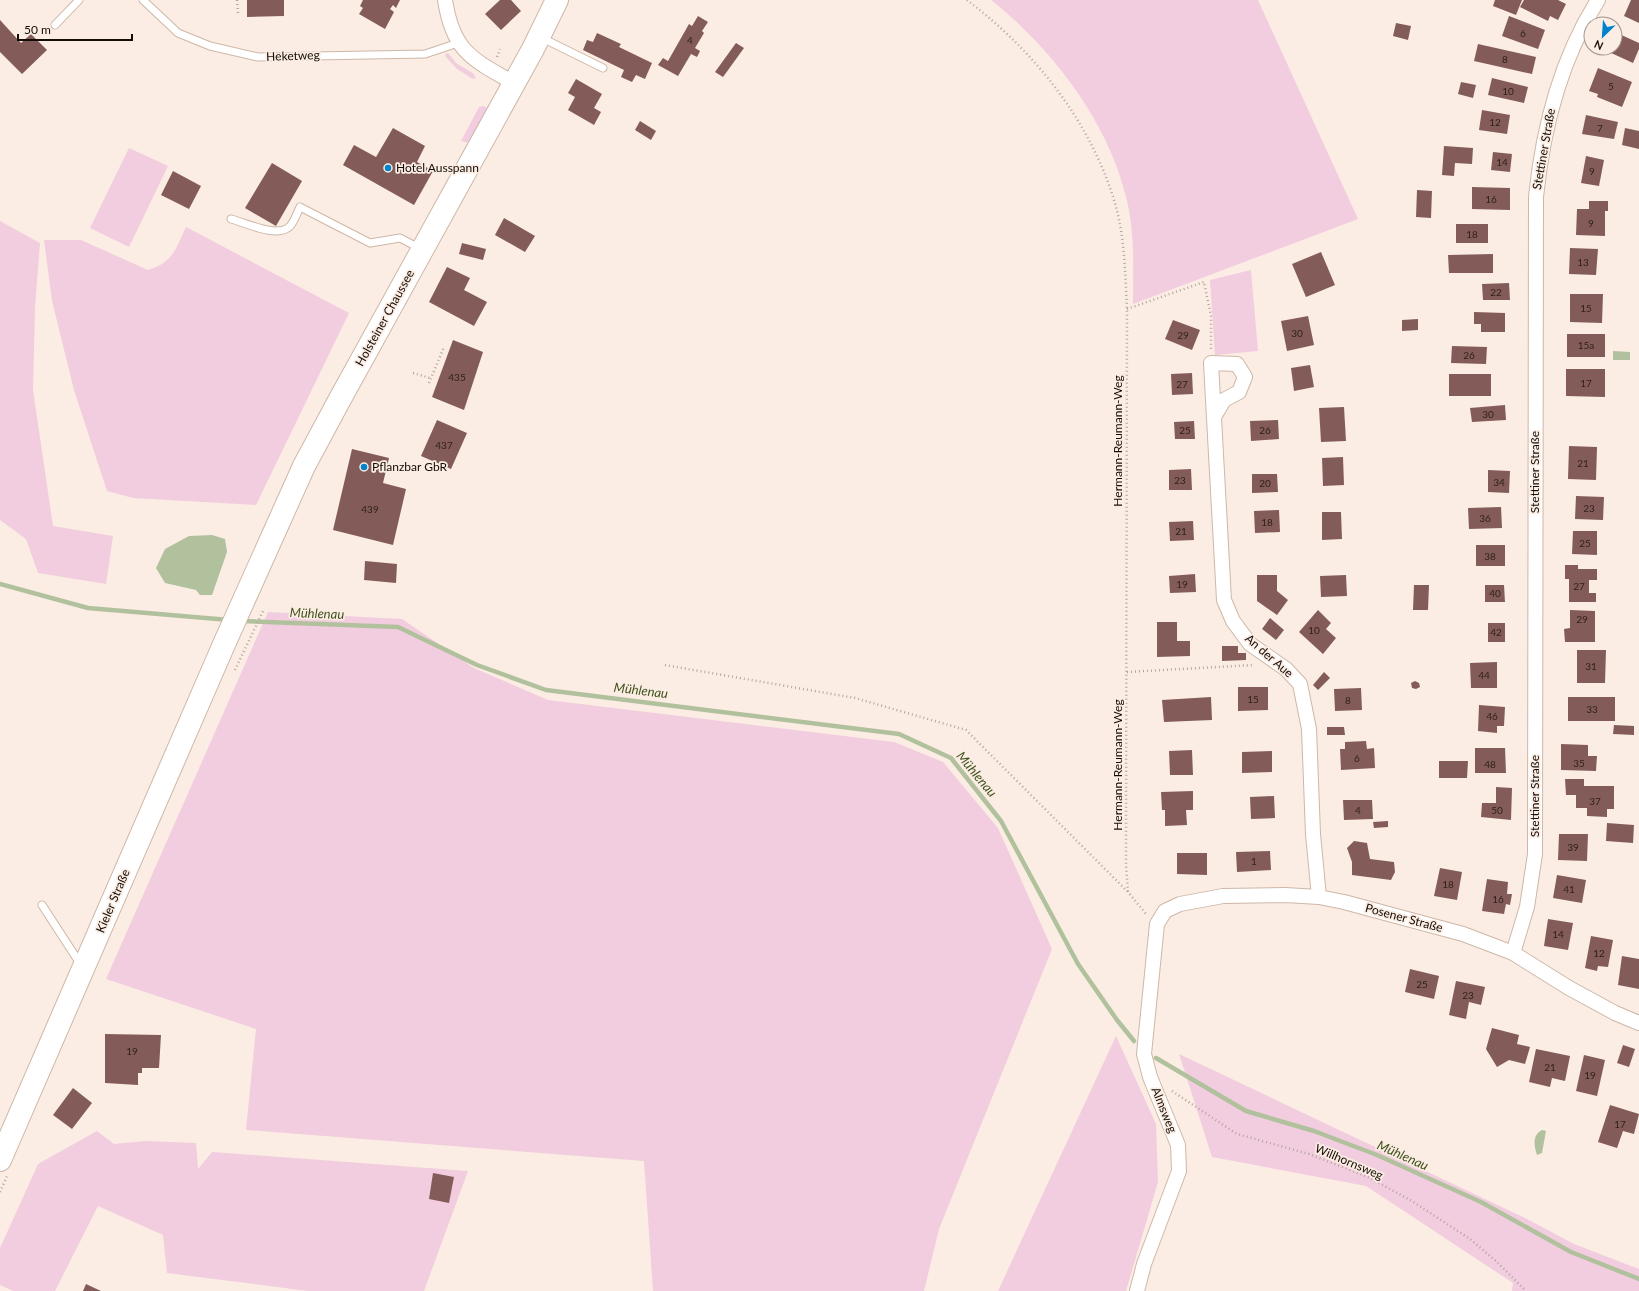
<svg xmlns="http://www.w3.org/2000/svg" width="1639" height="1291" viewBox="0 0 1639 1291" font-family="Lato,sans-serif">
  <rect width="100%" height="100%" fill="#fbede3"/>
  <g fill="#f2cddf">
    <path d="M991,0H1258L1358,219L1133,304C1133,270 1135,234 1127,201C1110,124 1052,48 991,0Z"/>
    <path d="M446,53L449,54L456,63L474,74L476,78L473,79L457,69L445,56Z"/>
    <path d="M483,106L487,108L469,143L461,141L479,107Z"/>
    <path d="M129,148L168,166L129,247L90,228Z"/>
    <path d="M0,221L40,243L35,308L33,390L53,526L113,536L106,584L38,573L26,539L0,520Z"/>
    <path d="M186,227L349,313L256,505L133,498L107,491L74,390L52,301L44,240H81L148,270C173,263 176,248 186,227Z"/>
    <path d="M1251,270L1258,351L1215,355L1210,280Z"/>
    <path d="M268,612L402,619L474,668L548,700L894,742L943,762L998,828L1052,949L939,1229L924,1291H653L644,1161L246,1130L256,1029L106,979Z"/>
    <path d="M1116,1036L1156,1124L1158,1182L1126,1291H998Z"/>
    <path d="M1179,1054L1527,1219L1574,1244L1639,1269V1291H1512L1513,1283L1366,1186L1212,1157Z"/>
    <path d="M97,1131L114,1144L145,1141L196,1143L198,1169L212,1152L468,1171L424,1291H308L167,1273L163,1235L98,1206L55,1291H13L0,1285V1248L38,1164Z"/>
  </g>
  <g fill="#b2c19d">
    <path d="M1613,351L1630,352V360H1613Z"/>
    <path d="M212,535L225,539L227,552L212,595H200L196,590L165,583L156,568L165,549L189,536Z"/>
    <path d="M1542,1130L1546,1131L1542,1153L1537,1155C1534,1146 1532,1135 1542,1130Z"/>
  </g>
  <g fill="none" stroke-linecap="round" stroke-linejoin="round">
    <g stroke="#b2c19d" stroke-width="4.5">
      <path d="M0,584L88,608L229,620"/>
      <path d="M242,621L398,627L477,665L546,690L899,734L951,758L1001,821L1078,964L1117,1020L1134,1041"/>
      <path d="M1156,1058L1246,1111L1314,1131L1377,1155L1481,1202L1571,1252L1639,1279"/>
    </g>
  </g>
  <g fill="#835c5a">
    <path d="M247,0H284V16L247,17Z"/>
    <path d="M363,0H400L396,8L393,5L390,9L394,12L385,29L359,14L363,8L360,6Z"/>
    <path d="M500,0H511L521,11L501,30L485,14Z"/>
    <path d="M1495,0H1522L1516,15L1493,6Z"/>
    <path d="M1524,0H1558L1566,4L1558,20L1550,16L1548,21L1520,7Z"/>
    <path d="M1631,0H1639V23L1624,16Z"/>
    <path d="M698,16L708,22L702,31L704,33L695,48L700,51L697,57L691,54L678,76L658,65L663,58L668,61L689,24L692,26Z"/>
    <path d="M1509,16L1545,30L1538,49L1502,36Z"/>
    <path d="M0,20L21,43L31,34L47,50L22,74L0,52Z"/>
    <path d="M1396,23L1411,26L1408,40L1393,36Z"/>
    <path d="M597,33L621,44L619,47L652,63L645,79L636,75L632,82L621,77L624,70L583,50L587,40L593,42Z"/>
    <path d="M1617,33L1639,43V49L1633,63L1609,52L1611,48H1615V38Z"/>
    <path d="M736,43L744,48L723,77L715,72Z"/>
    <path d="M1478,44L1536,57L1532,74L1474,61Z"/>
    <path d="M1598,68L1632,82L1622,107L1597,97L1598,94L1589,91Z"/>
    <path d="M1492,78L1528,87L1524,103L1488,95Z"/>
    <path d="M576,79L602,94L594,108L601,112L594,125L568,110L575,97L568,93Z"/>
    <path d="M1461,82L1476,85L1473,98L1458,94Z"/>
    <path d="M1482,110L1510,115L1507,134L1479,130Z"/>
    <path d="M1586,115L1618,122L1614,139L1582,134Z"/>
    <path d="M640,121L656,131L651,140L635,130Z"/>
    <path d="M393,128L425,146L417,162L433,171L414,205L343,165L354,145L376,157Z"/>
    <path d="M1625,128L1639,131V149L1622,145Z"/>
    <path d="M1444,146L1473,148L1472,164L1455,163L1454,176L1442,175Z"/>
    <path d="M1493,152L1512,154L1510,172L1491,170Z"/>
    <path d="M1586,156L1604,160L1599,186L1581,183Z"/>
    <path d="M272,163L302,181L276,226L245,208Z"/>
    <path d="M173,171L201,186L189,209L161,195Z"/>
    <path d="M1472,187L1510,188V210L1472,209Z"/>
    <path d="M1417,190L1432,191L1431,218L1416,217Z"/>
    <path d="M1589,201H1608V211H1605V236L1576,235L1577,209H1589Z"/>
    <path d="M504,218L535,236L525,252L495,235Z"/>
    <rect x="1456" y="224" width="32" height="19"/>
    <path d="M462,243L486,249L483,260L459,254Z"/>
    <path d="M1570,248L1598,249L1596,275L1569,274Z"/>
    <path d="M1321,252L1335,285L1306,297L1292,264Z"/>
    <path d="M1493,254V273H1449L1448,255Z"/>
    <path d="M447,267L470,278L464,290L487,302L474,326L429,302Z"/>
    <path d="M1509,283L1510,300H1483L1482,284Z"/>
    <path d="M1570,294H1603L1602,323L1570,322Z"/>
    <path d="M1474,312L1505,313V332H1481V324H1474Z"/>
    <path d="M1308,316L1314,345L1287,351L1281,321Z"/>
    <path d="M1418,319V330L1402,331V320Z"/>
    <path d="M1173,320L1200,330L1192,350L1165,339Z"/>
    <rect x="1567" y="334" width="38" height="23"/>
    <path d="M453,340L483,352L464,410L432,397Z"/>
    <path d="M1452,346L1487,347L1486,364L1451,363Z"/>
    <path d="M1310,365L1314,387L1294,391L1291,368Z"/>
    <path d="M1566,369H1605V397L1566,396Z"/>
    <path d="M1192,373L1193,394L1172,395L1171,374Z"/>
    <rect x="1449" y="374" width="42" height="22"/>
    <path d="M1505,405L1506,420L1472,422L1470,408Z"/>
    <path d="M1344,407L1346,441L1321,442L1319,408Z"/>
    <path d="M437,420L467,433L451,469L421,456Z"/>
    <path d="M1278,420L1279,439L1251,441L1250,421Z"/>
    <path d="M1194,421L1195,439H1175L1174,422Z"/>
    <path d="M1569,446L1597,447L1596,480L1568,479Z"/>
    <path d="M352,449L389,458L383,483L406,489L393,545L333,530Z"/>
    <path d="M1343,457L1344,485L1323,486L1322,458Z"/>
    <path d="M1191,469L1192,490H1169V470Z"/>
    <path d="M1488,470L1510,471L1509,493L1488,492Z"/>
    <path d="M1252,474H1277L1278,492L1252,493Z"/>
    <path d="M1576,496L1604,497L1603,520L1575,519Z"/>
    <path d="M1501,507L1502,528L1469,529L1468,508Z"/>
    <path d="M1279,510L1280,532L1255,533L1254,511Z"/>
    <path d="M1322,512H1341L1342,539L1322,540Z"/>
    <path d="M1193,521L1194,540L1170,541L1169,522Z"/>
    <path d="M1573,531H1597V555L1572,554Z"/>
    <rect x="1476" y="545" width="29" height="21"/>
    <path d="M365,561L397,564L396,583L364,580Z"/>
    <path d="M1565,565H1578V569H1597V580H1589V593H1596V602H1569V579H1565Z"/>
    <path d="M1195,574L1196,592L1170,593L1169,576Z"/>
    <path d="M1257,575H1277V591L1288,600L1277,615L1257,601Z"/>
    <path d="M1346,575L1347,596L1321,597L1320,576Z"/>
    <path d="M1414,585H1429L1428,610H1413Z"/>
    <path d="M1485,585H1504L1505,602H1485Z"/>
    <path d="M1318,610L1331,623L1326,629L1336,638L1323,654L1299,632Z"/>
    <path d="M1570,610L1595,611V642H1565L1564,629L1570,628Z"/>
    <path d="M1270,618L1284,630L1276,640L1262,629Z"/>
    <path d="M1157,622H1177V641H1190V656L1157,657Z"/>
    <rect x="1488" y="623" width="17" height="19"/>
    <path d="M1222,646H1238V653H1246V660L1222,661Z"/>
    <path d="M1577,650H1606L1605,683H1577Z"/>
    <path d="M1497,662V688H1471L1470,663Z"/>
    <path d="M1324,672L1330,678L1318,690L1313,685Z"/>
    <path d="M1415,681L1419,683L1420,687L1416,689L1412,688L1411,683Z"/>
    <path d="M1238,687H1268V710L1238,711Z"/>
    <path d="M1361,688L1362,710L1335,711L1334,689Z"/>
    <path d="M1211,697L1212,720L1164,722L1162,700Z"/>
    <rect x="1568" y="697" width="47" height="24"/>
    <path d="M1479,705L1505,707L1504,726H1497V733L1478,731Z"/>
    <path d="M1614,725L1634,726V735L1613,734Z"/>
    <path d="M1327,727H1344L1345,735H1327Z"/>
    <path d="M1366,741L1367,749L1374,748L1375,768L1341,770L1340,749H1345V742Z"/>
    <path d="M1561,744L1588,745V756H1597L1596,771L1561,770Z"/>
    <path d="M1475,748H1505L1506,773H1475Z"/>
    <path d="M1192,750L1193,775H1170L1169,751Z"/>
    <path d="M1272,751V772L1242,773V752Z"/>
    <path d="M1439,761H1468L1467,778H1439Z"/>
    <path d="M1565,779H1584V786H1614V809H1607V817L1587,816V808H1576V795H1566Z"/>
    <path d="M1496,787L1512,788L1511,820L1481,817L1482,803H1496Z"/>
    <path d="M1193,791V810H1186L1187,825L1165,826V810H1162L1161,792Z"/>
    <path d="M1274,796L1275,818L1251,819L1250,797Z"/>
    <path d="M1343,800H1372L1373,819L1344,820Z"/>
    <path d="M1388,821V827L1374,828L1373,822Z"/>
    <path d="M1607,823L1634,825L1633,843L1606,841Z"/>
    <path d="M1559,834H1588L1587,861L1558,860Z"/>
    <path d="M1354,841L1367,843L1370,859L1394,862L1395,872L1391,880L1352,875V862L1347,848Z"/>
    <path d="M1270,851L1271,870L1237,872L1236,852Z"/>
    <path d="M1177,853H1207V875L1177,874Z"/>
    <path d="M1440,868L1462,872L1457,900L1434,896Z"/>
    <path d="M1557,875L1586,880L1582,903L1553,898Z"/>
    <path d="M1487,879L1508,882L1507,894H1512L1510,905L1506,904L1504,914L1482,911Z"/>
    <path d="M1548,919L1573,923L1568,950L1544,946Z"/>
    <path d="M1591,936L1613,940L1608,967L1598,966L1597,971L1585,968Z"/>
    <path d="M1622,956L1639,959V989L1618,985Z"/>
    <path d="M1410,969L1439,976L1434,999L1405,992Z"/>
    <path d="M1456,981L1485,987L1481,1005L1469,1002L1466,1019L1449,1015Z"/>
    <path d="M1492,1028L1519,1035L1517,1044L1530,1047L1525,1064L1509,1060L1497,1067L1486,1049Z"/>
    <path d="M105,1034L161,1035L159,1068H142V1073H138V1085L105,1083Z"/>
    <path d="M1623,1045L1635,1049L1629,1067L1617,1063Z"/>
    <path d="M1536,1049L1570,1056L1565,1081L1552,1078L1550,1087L1529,1082Z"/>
    <path d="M1584,1055L1605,1060L1597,1096L1576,1091Z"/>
    <path d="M73,1088L92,1103L72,1129L53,1115Z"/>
    <path d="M1610,1105L1639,1114L1634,1134L1623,1131L1617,1148L1598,1142Z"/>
    <path d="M433,1173L454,1177L449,1203L429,1199Z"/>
    <path d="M86,1284L101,1291H83Z"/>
  </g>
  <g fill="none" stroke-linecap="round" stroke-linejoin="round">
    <g stroke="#ceb7a7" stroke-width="9">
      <g id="lane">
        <path d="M143,0L178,33L210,46L258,57L425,54L458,43"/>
        <path d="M55,25L79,0"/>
        <path d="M540,37L603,68"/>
        <path d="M231,219C246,223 277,238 289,227C294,223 297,213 300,207L370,243L400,238L421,249"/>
        <path d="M42,905L81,965"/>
      </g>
    </g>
    <g stroke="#ceb7a7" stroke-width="16">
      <g id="street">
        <path d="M445,0C453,52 472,59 514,83"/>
        <path d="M1214,417L1224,400L1239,392L1245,377L1237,364L1211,363L1224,600L1233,621L1250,644L1286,669L1300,684L1309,729L1313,834L1319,897"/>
        <path d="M1513,953L1527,907L1535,854L1536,197C1543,127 1560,60 1598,0"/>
        <path d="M1137,1291L1144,1264L1179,1171L1178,1145L1150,1077L1144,1054L1157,924L1165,911L1180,904L1223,896L1285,895L1319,897L1344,902L1463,934L1513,953L1569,988L1615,1013L1639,1023"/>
      </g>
    </g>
    <g stroke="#ceb7a7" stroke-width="24">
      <path id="primary" d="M0,1160L225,642L304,466L340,399L533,49L557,0"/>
    </g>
    <g stroke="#b2a69e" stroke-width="2.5" stroke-dasharray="1 3" stroke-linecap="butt">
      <path d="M237,0L238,13"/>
      <path d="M967,0C1034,51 1089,119 1114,200C1125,235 1125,273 1127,309L1126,865L1128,892L1146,914"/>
      <path d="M497,57L500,49"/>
      <path d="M1127,309L1204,282L1211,316V350"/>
      <path d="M413,373L430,378"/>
      <path d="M429,383L444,347"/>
      <path d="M665,665L855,698L966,730L1128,892"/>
      <path d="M235,670L264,609"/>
      <path d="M1127,672L1254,665"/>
      <path d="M1172,1091L1237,1134L1309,1154L1368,1177L1412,1201L1470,1239L1496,1261L1526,1291"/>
      <path d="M0,1192L7,1176"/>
    </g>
    <use href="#lane" stroke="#fff" stroke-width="7"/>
    <use href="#street" stroke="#fff" stroke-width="14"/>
    <use href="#primary" stroke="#fff" stroke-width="22"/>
  </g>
  <g fill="#0083ca" stroke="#fbede3" stroke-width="1.5">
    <circle cx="388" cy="168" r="4"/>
    <circle cx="364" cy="467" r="4"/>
  </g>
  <g text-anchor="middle" stroke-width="3.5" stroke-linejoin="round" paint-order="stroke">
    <g font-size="10" fill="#30201c">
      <text x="1523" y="37">6</text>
      <text x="690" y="44">4</text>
      <text x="1505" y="63">8</text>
      <text x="1611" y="90">5</text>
      <text x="1508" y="95">10</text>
      <text x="1495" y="126">12</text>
      <text x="1600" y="132">7</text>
      <text x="1502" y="166">14</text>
      <text x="1592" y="175">9</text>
      <text x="1491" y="203">16</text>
      <text x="1591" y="227">9</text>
      <text x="1472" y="238">18</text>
      <text x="1583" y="266">13</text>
      <text x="1496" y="296">22</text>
      <text x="1586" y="312">15</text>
      <text x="1297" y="337">30</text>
      <text x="1183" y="339">29</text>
      <text x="1586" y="349">15a</text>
      <text x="1469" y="359">26</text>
      <text x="457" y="381">435</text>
      <text x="1586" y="387">17</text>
      <text x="1182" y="388">27</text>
      <text x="1488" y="418">30</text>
      <text x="1185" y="434">25</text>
      <text x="1265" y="434">26</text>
      <text x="444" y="449">437</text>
      <text x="1583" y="467">21</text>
      <text x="1180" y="484">23</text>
      <text x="1499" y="486">34</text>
      <text x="1265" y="487">20</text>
      <text x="1589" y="512">23</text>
      <text x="370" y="513">439</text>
      <text x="1485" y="522">36</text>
      <text x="1267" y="526">18</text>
      <text x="1181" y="535">21</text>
      <text x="1585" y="547">25</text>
      <text x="1490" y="560">38</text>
      <text x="1182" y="588">19</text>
      <text x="1579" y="590">27</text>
      <text x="1495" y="597">40</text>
      <text x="1582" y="623">29</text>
      <text x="1314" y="634">10</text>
      <text x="1496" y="636">42</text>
      <text x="1591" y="670">31</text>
      <text x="1484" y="679">44</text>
      <text x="1253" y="703">15</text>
      <text x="1348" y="704">8</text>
      <text x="1592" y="713">33</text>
      <text x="1492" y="720">46</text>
      <text x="1357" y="762">6</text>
      <text x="1579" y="767">35</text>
      <text x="1490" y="768">48</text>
      <text x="1595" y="805">37</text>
      <text x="1358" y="814">4</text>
      <text x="1497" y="814">50</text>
      <text x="1573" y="851">39</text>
      <text x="1254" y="865">1</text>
      <text x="1448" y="888">18</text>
      <text x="1569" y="893">41</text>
      <text x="1498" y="903">16</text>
      <text x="1558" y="938">14</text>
      <text x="1599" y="957">12</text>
      <text x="1422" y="988">25</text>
      <text x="1468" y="999">23</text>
      <text x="132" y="1055">19</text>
      <text x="1550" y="1071">21</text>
      <text x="1590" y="1079">19</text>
      <text x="1620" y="1128">17</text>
    </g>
    <g font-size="12" fill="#140c07" stroke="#fbede3">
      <text transform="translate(293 56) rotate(-2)" y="4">Heketweg</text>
      <text transform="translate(1544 149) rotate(-80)" y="4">Stettiner Straße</text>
      <text transform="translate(385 318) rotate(-61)" y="4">Holsteiner Chaussee</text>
      <text transform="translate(1118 441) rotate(-90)" y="4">Hermann-Reumann-Weg</text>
      <text transform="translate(1535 472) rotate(-90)" y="4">Stettiner Straße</text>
      <text transform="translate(1269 656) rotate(41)" y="4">An der Aue</text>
      <text transform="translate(1118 765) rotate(-90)" y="4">Hermann-Reumann-Weg</text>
      <text transform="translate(1535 796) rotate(-90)" y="4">Stettiner Straße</text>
      <text transform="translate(113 901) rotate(-67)" y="4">Kieler Straße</text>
      <text transform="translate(1404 918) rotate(15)" y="4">Posener Straße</text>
      <text transform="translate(1164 1110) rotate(68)" y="4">Almsweg</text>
      <text transform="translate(1349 1162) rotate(23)" y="4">Willhornsweg</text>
    </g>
    <g font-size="12" fill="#140c07" stroke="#fbede3" text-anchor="start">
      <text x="396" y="172">Hotel Ausspann</text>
      <text x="372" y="471">Pflanzbar GbR</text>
    </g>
    <g font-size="13" font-style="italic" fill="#3f521b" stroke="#fbede3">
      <text transform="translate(317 613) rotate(2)" y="5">Mühlenau</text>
      <text transform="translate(641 690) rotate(7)" y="5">Mühlenau</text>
      <text transform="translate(977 774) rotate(50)" y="5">Mühlenau</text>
      <text transform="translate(1403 1155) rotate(24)" y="5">Mühlenau</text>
    </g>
  </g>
  <g transform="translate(1603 36) rotate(205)"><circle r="19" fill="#fbede3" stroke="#9f938b"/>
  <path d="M0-3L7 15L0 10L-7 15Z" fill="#0083ca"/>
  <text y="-6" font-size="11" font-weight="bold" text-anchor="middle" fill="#140c07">N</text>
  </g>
  <path d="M18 34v6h114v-6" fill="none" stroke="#140c07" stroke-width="2"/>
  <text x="24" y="34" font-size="12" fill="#140c07" stroke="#fbede3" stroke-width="3" paint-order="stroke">50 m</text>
</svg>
